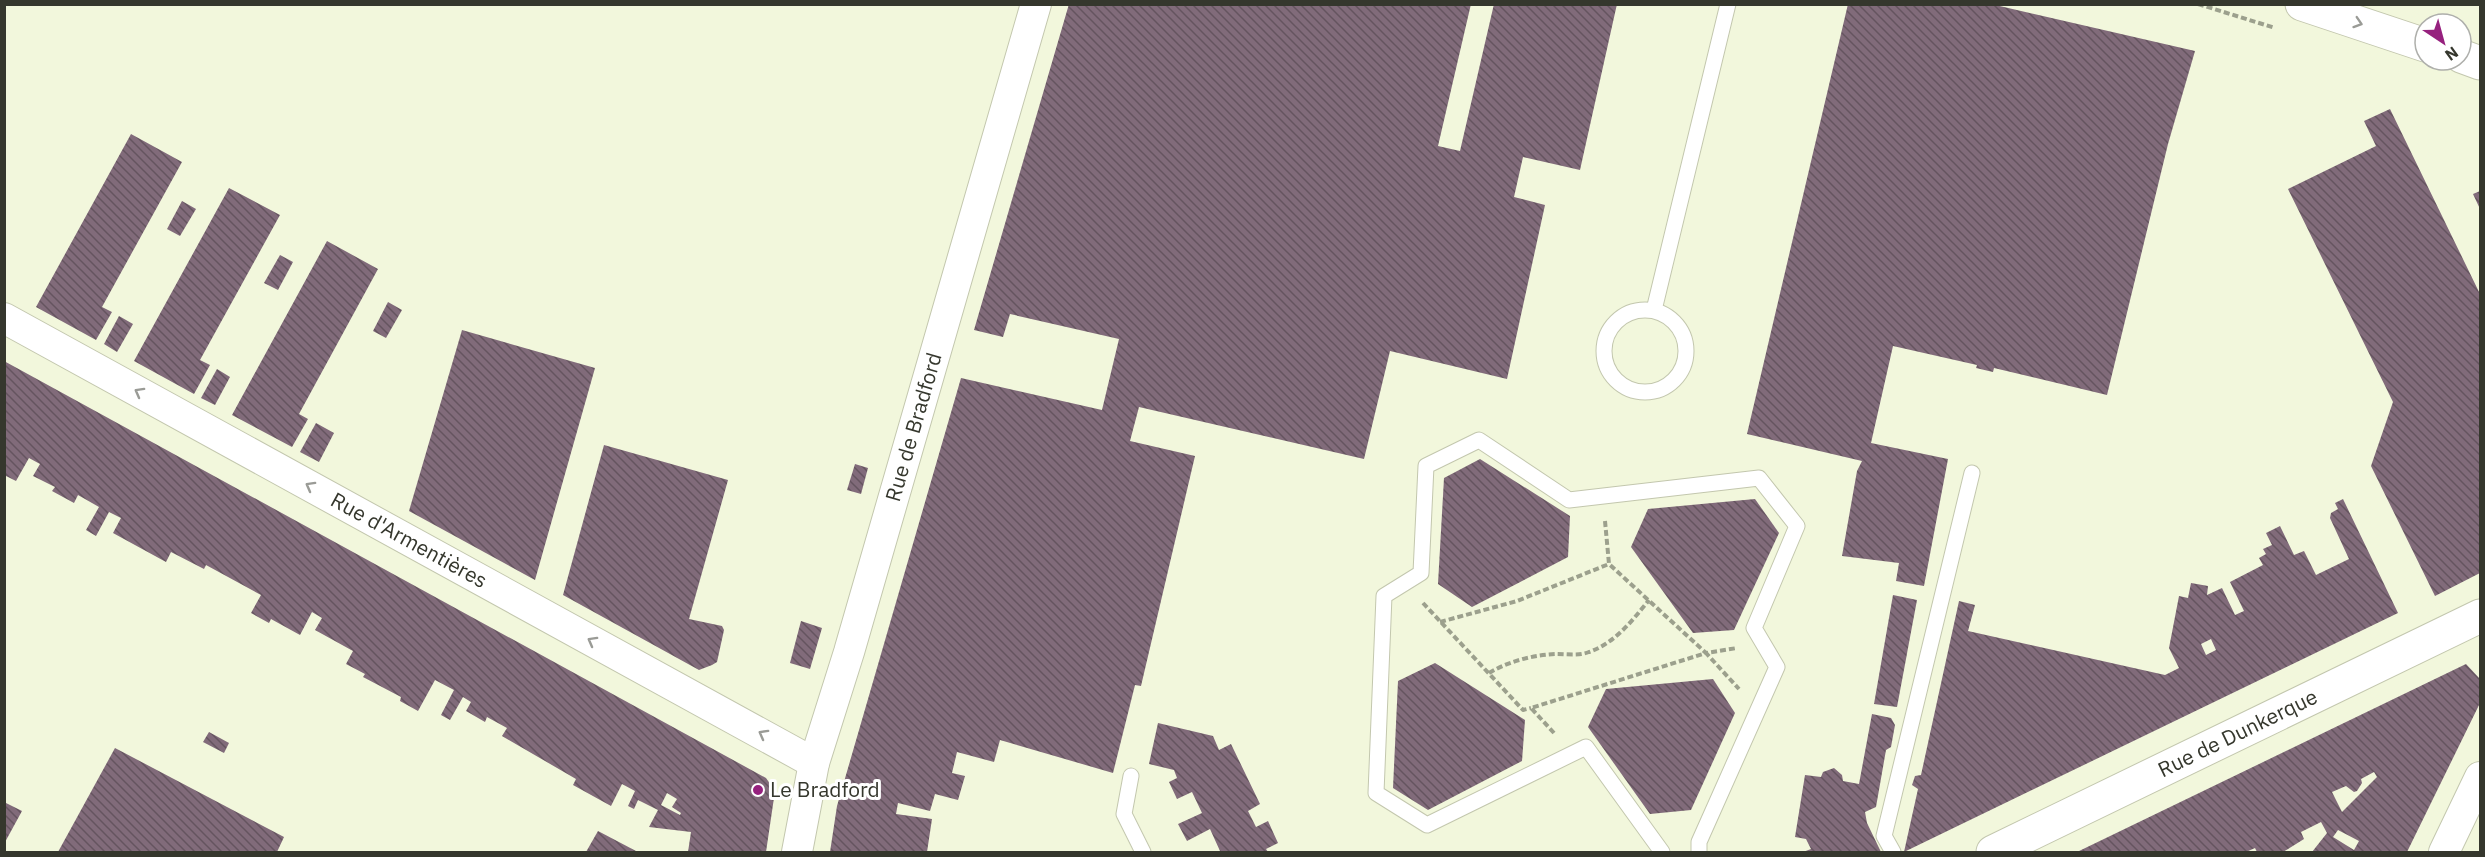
<svg xmlns="http://www.w3.org/2000/svg" width="2485" height="857" viewBox="0 0 2485 857" font-family="'IBM Plex Sans',sans-serif">
  <defs>
    <pattern id="building-back-hatch" width="6" height="6" patternUnits="userSpaceOnUse" patternTransform="scale(1.5)"><rect width="6" height="6" fill="#816b7a"/><path d="M-1 5l2 2M0 0l6 6M5-1l2 2" fill="none" stroke="#65545f"/></pattern>
  </defs>
  <rect width="100%" height="100%" fill="#f2f7dc"/>
  <g fill="url(#building-back-hatch)" fill-rule="evenodd">
    <path d="M1069,4H1471L1438,146L1460,151L1494,4H1617L1580,170L1523,157L1514,197L1545,205L1507,379L1390,351L1364,459L1139,407L1130,441L1195,456L1141,686L1135,685L1113,773L1000,740L994,762L957,752L952,773L965,776L958,800L935,794L930,811L898,803L896,814L932,819L927,852H830L837,806L961,378L1102,410L1119,339L1010,314L1003,337L974,330Z"/>
    <path d="M1848,4H1991L2195,51L2168,144L2107,395L1994,368L1993,372L1976,368L1977,365L1893,346L1871,443L1948,459L1924,586L1896,581L1899,563L1842,556L1857,471L1862,461L1747,434Z"/>
    <path d="M2390,109L2480,294V573L2435,596L2371,466L2393,402L2288,189L2376,146L2364,121Z"/>
    <path d="M131,134L182,162L102,307L112,312L96,340L36,307Z"/>
    <path d="M229,188L280,215L200,360L210,365L194,394L134,361Z"/>
    <path d="M2480,191V209L2473,194Z"/>
    <path d="M182,201L196,209L180,236L167,229Z"/>
    <path d="M327,241L378,269L299,414L308,419L292,447L232,415Z"/>
    <path d="M280,255L293,262L278,290L264,283Z"/>
    <path d="M388,302L402,310L386,338L373,331Z"/>
    <path d="M119,316L133,324L117,352L104,344Z"/>
    <path d="M462,330L595,368L535,580L409,511Z"/>
    <path d="M4,361L766,778L775,791L766,852H688L691,832L649,827L658,810L638,800L634,809L628,806L635,791L622,784L611,806L573,785L576,779L502,736L507,728L487,717L485,722L466,711L471,702L463,697L450,720L441,715L454,690L435,680L418,711L400,701L401,697L363,677L365,674L346,664L353,651L315,630L322,618L312,612L300,635L271,619L269,623L251,613L261,595L206,565L204,569L171,552L166,562L113,533L121,518L109,512L96,536L86,530L99,507L78,495L74,503L52,491L55,487L33,476L40,464L29,458L16,481L4,475ZM667,793L677,799L672,807L681,813L680,815L661,805Z"/>
    <path d="M217,369L230,377L215,405L201,398Z"/>
    <path d="M316,423L334,433L319,462L300,452Z"/>
    <path d="M604,445L728,480L689,619L722,626L724,630L717,662L712,665L699,670L563,595Z"/>
    <path d="M1480,459L1570,516L1568,557L1472,607L1438,584L1444,478Z"/>
    <path d="M855,464L868,468L861,494L847,490Z"/>
    <path d="M1755,499L1779,533L1734,630L1693,633L1631,547L1648,509Z"/>
    <path d="M2343,499L2398,613L1904,852L1918,789L1912,785L1915,776L1921,775L1959,601L1975,605L1968,631L2165,675L2179,668L2169,648L2179,596L2188,598L2191,583L2208,586L2207,595L2222,588L2235,615L2244,611L2230,582L2263,565L2259,558L2266,554L2263,549L2272,545L2266,533L2280,526L2294,555L2304,551L2316,575L2349,559L2330,518L2331,513L2338,509L2335,503ZM2211,639L2216,650L2206,655L2201,644Z"/>
    <path d="M1893,595L1917,600L1897,707L1874,704Z"/>
    <path d="M801,621L822,628L810,669L790,663Z"/>
    <path d="M1435,663L1525,720L1522,761L1428,810L1393,788L1398,681Z"/>
    <path d="M2466,664L2480,679V703L2407,852H2312L2327,833L2321,822L2301,832L2304,839L2283,852H2257L2255,848L2246,852H2077ZM2374,772L2377,777L2342,812L2332,792L2346,786L2354,792L2357,791L2362,783L2361,779ZM2338,830L2359,841L2354,850L2333,837Z"/>
    <path d="M1713,679L1735,713L1691,810L1650,814L1588,727L1606,689Z"/>
    <path d="M1872,714L1891,718L1895,725L1891,747L1886,750L1876,807L1865,812L1867,823L1881,852H1803L1811,849L1806,839L1795,837L1805,775L1821,777L1823,772L1834,768L1842,775L1843,781L1859,784Z"/>
    <path d="M1158,723L1213,736L1219,750L1231,744L1260,804L1248,811L1256,827L1268,821L1278,843L1266,849L1268,852H1217L1220,851L1210,829L1187,841L1178,824L1202,813L1192,792L1177,799L1169,782L1177,778L1174,770L1149,764Z"/>
    <path d="M209,732L229,743L224,753L203,742Z"/>
    <path d="M115,748L284,837L277,852H58Z"/>
    <path d="M4,802L22,811L4,844Z"/>
    <path d="M598,831L636,851L635,852H586Z"/>
  </g>
  <g fill="none" stroke-linecap="round" stroke-linejoin="round">
    <g stroke="#c3c7ae" stroke-width="17">
      <g id="service">
        <circle cx="1645" cy="351" r="41"/>
        <path d="M1654,310L1728,4"/>
        <path d="M1131,776L1124,814L1143,852"/>
        <path d="M1662,852L1586,747L1427,825L1376,793L1384,596L1421,573L1426,466L1479,440L1569,500L1759,478L1797,526L1754,628L1777,667L1699,842V852"/>
        <path d="M1893,852L1884,836L1972,473"/>
      </g>
    </g>
    <g stroke="#c3c7ae" stroke-width="32">
      <g id="minor">
        <path id="s1" d="M4,318L814,763"/>
        <path id="s2" d="M797,852L814,763L849,652L1036,4"/>
        <path d="M2444,852L2480,777"/>
      </g>
    </g>
    <g stroke="#c3c7ae" stroke-width="35">
      <g id="secondary">
        <path id="s3" d="M1993,852L2480,616"/>
      </g>
    </g>
    <g stroke="#c3c7ae" stroke-width="35">
      <g id="primary">
        <path d="M2302,4L2425,45"/>
        <path d="M2461,56L2480,63"/>
      </g>
    </g>
    <g stroke="#9ca08d" stroke-width="4" stroke-dasharray="6 3" stroke-linecap="butt">
      <path d="M2198,4L2275,28"/>
      <path d="M1605,521L1609,564L1706,653L1737,648"/>
      <path d="M1423,603L1523,710L1531,708"/>
      <path d="M1440,622L1517,601L1609,564"/>
      <path d="M1489,673C1509,661 1533,655 1556,654C1567,654 1579,656 1589,652C1615,643 1632,621 1649,600"/>
      <path d="M1554,733L1531,708L1706,653L1739,689"/>
    </g>
    <use href="#service" stroke="#fff" stroke-width="15"/>
    <use href="#minor" stroke="#fff" stroke-width="30"/>
    <use href="#secondary" stroke="#fff" stroke-width="33"/>
    <use href="#primary" stroke="#fff" stroke-width="33"/>
  </g>
  <defs><path id="oneway-chevron" d="M-2-3.5L2.5 0L-2 3.5" fill="none" stroke-width="1.6" stroke-linecap="round" stroke-linejoin="round" transform="scale(1.5)"/></defs>
  <g stroke="#9a9b96">
    <use href="#oneway-chevron" transform="translate(2358 23) rotate(18)"/>
    <use href="#oneway-chevron" transform="translate(139 392) rotate(-151)"/>
    <use href="#oneway-chevron" transform="translate(310 486) rotate(-151)"/>
    <use href="#oneway-chevron" transform="translate(592 641) rotate(-151)"/>
    <use href="#oneway-chevron" transform="translate(763 734) rotate(-151)"/>
  </g>
  <circle fill="#96217e" stroke="#fff" stroke-width="2" cx="758" cy="790" r="6"/>
  <g text-anchor="middle" stroke-width="6" stroke-linejoin="round" paint-order="stroke">
    <g font-size="21" fill="#35372d" stroke="#fff">
      <text dy="7" stroke="none"><textPath href="#s2" startOffset="441">Rue de Bradford</textPath></text>
      <text dy="7" stroke="none"><textPath href="#s1" startOffset="462">Rue d'Armentières</textPath></text>
      <text dy="7" stroke="none"><textPath href="#s3" startOffset="272">Rue de Dunkerque</textPath></text>
    </g>
    <g font-size="21" fill="#35372d" stroke="#fff" text-anchor="start">
      <text x="770" y="797">Le Bradford</text>
    </g>
  </g>
  <rect width="2485" height="857" fill="none" stroke="#35372d" stroke-width="12"/>
  <g transform="translate(2443 42) rotate(144)"><circle r="28" fill="#ffffff" stroke="#aeafab" stroke-width="1.5"/>
  <path d="M0-4.5L10 22L0 15L-10 22Z" fill="#96217e"/>
  <text y="-9" font-size="16" font-weight="bold" text-anchor="middle" fill="#35372d">N</text>
  </g>
</svg>
